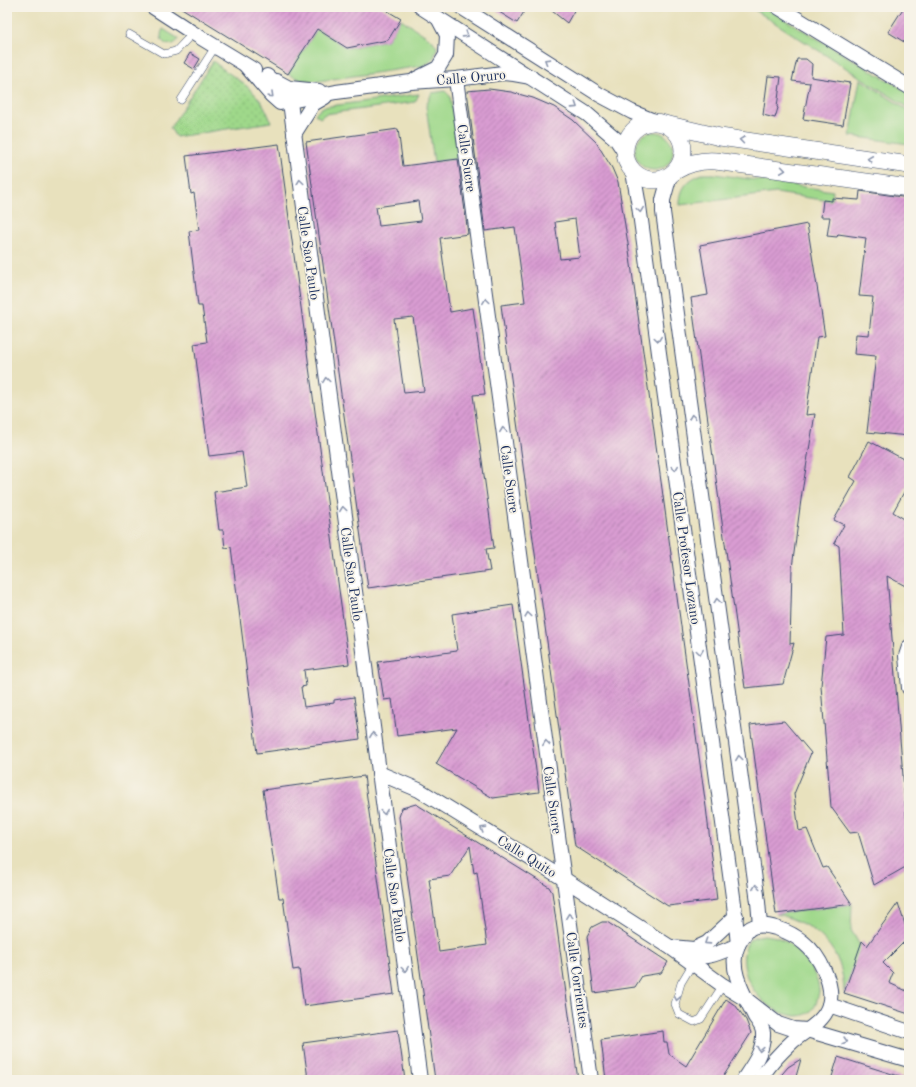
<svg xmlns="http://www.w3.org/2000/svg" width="916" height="1087" viewBox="0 0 916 1087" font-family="'Old Standard TT',serif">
  <defs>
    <pattern id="grass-dots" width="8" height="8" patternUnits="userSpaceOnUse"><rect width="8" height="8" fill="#9fd88a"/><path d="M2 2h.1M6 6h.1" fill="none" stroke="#88ba7a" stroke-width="1.8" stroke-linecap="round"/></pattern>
    <pattern id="building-hatch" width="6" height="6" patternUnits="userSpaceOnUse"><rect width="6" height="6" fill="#d99cd2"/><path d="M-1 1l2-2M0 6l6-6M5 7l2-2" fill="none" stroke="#af80ae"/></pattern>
  </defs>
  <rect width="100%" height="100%" fill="#f7f3e8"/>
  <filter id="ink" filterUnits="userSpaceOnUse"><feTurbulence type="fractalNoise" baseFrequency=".025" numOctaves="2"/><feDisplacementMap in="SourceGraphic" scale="8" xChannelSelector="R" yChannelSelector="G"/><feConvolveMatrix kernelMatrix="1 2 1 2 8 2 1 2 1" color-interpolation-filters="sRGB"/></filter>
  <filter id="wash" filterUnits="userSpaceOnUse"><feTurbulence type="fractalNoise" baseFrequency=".012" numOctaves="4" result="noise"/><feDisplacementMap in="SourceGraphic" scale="16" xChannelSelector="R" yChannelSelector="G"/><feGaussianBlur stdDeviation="0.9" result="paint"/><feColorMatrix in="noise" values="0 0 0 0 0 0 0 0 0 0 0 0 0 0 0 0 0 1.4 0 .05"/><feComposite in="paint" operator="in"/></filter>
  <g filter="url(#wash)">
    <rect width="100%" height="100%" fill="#e8e1bd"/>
    <path fill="url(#grass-dots)" stroke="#5d8474" d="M213,61C239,83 259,87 271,122L176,137L170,128Z"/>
    <g fill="#9fd88a" stroke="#5d8474">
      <path d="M750,7H764L909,93V108Z"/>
      <path d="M401,19L432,40L437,47C435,58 432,62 422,66L319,81L301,80L288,74L317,29L347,48L388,40Z"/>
      <path d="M163,29L179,39C170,51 156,42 163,29Z"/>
      <path d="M860,79L909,111V144L850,136Z"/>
      <path d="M445,91L450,96L460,159L434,162L426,106L432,93Z"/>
      <path d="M419,94L415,102L325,114L320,118L315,114L323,107Z"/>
      <circle cx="654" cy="151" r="19"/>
      <path d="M702,174H714L833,191L832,198L830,201L823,200L776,193L680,205C680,189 686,180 702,174Z"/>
      <path d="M852,904L851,930L861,947L844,993C844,949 817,924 776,914Z"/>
      <path d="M764,935C769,936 776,936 781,939C797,946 819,973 819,991C819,994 817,998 817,1000C816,1006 812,1012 806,1014C800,1017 793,1016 786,1014C761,1007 741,980 744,954C745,948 747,941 752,938C755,936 760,936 764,935Z"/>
    </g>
    <g id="blocks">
      <g fill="url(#building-hatch)" fill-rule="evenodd">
        <path d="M180,7H381L401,19L388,40L347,48L317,29L288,74Z"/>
        <path d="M491,7H527L517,23Z"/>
        <path d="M547,7H576L567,23Z"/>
        <path d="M904,7H909V45L888,32Z"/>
        <path d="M190,53L200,59L194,69L184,63Z"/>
        <path d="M797,59H806L812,64L811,77L850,83L843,125L803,119L810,83L792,81Z"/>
        <path d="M768,76L781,77L777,107L778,108L775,118L763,115Z"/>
        <path d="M489,89L511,92L533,98L554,107L573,120L596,142L612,168L618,182L629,250L706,807L717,900L668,906L575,846L501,305L525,302L515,227L485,231L467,91ZM575,219L580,257L560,259L555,222Z"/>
        <path d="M398,129L403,166L458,159L468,234L440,238L450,312L473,308L485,394L473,395L494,548L486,549L490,571L368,588L306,142ZM418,201L421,221L379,226L376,207ZM413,317L424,391L404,393L394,319Z"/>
        <path d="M279,144L349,664L304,670L306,686L301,687L304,707L334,703V700L354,697L360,739L257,753L231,547L225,548L223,530H219L214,492L247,487L242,452L209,456L194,344L207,342L202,306H198L189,231L199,230L194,193L191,194L186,156Z"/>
        <path d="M860,191L909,198V436L867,432L876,356L854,354L856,334L869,335L873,297L859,296L866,238L838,234L837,237L827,236L830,217H821L823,200L832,201V198L859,200Z"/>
        <path d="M807,224L825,336L817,337L806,415L815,414L802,492L792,568L790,644L794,643L783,684L745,688L691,298L708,295L700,245Z"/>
        <path d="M869,441L909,462V483L893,512L909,522V588L887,576L907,826L909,837V865L874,885L858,832L850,833L831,807L821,686L826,637L844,635L839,546L834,543L844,525L834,520L856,481L850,477Z"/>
        <path d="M513,605L539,792L493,798L436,764L457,728L397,736L392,699L384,700L378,662L457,651L452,614Z"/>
        <path d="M784,721L811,753L794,794L799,831L807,829L823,868L827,867L852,904L776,914L750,725Z"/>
        <path d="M364,776L394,994L304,1006L299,969L293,970L283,898H279L263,790Z"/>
        <path d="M416,804L549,887L552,892L578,1080H435L399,817L402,808ZM470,846L474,873L477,872L487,945L439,952L429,879L450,876Z"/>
        <path d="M898,903L909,937L883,963L893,973L889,983L909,992V1014L844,993L862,941L867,946Z"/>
        <path d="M602,922H607L668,962L661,973L642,976L635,987L594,993L587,936L592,927Z"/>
        <path d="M726,999L736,1006L746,1020L751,1033L721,1080H606L601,1040L663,1031L664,1042H667L669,1054L686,1066Z"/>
        <path d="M398,1030L405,1080H315V1078L308,1079L303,1043Z"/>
        <path d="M838,1057L905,1078L904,1080H831Z"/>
        <path d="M801,1059L795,1080H777L788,1067Z"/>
      </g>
    </g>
  </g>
  <g filter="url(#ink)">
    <use href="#blocks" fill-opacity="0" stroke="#3a4a6c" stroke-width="1"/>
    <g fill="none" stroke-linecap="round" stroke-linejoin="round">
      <g stroke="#3a4a6c" stroke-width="8">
        <g id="service">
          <path d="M129,34L164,54L176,51L193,33"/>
          <path d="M181,100L215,47"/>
          <path d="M693,963L681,983L675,1004L679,1014L694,1022L701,1019L723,985"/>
        </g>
      </g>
      <g stroke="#3a4a6c" stroke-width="16">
        <g id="minor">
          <path d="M153,7L193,33L254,70"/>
          <path d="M421,7L587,114L616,139L624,151"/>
          <path d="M461,7L600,95L632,112L654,121"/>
          <path d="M778,7L909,87"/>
          <path d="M246,66L271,95L280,103L336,92L411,82L456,79L503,73L514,74L531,77"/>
          <path d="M267,76L282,89L290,102L420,1080"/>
          <path d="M416,79L438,68L446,55L447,35L438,18"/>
          <path d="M456,79L591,1080"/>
          <path d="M276,81L289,88L319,91"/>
          <path d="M294,134L313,104L325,97"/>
          <path d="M633,172L639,206L734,904L738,945"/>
          <path d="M670,175L663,200V212L758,902L760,925"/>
          <path d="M909,647L906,656L909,688"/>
          <path d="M379,773L419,790L564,879L670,947L721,984L747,1000L778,1024L793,1029L807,1030L909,1060"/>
          <path d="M671,947L694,949L707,943L736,916"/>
          <path d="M685,953C705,961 719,953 738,945"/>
          <path d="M829,1005L909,1032"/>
          <path d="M743,1080C753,1065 764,1051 763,1033C763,1028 758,1021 755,1017C745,996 727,969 738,945C740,941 745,934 748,930C761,918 793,933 804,943C819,955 835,985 829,1005C824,1022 806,1030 793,1041C781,1052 768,1065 760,1080"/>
        </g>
      </g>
      <g stroke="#3a4a6c" stroke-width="18">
        <g id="tertiary">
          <circle cx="654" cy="151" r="29"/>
          <path d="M669,125L720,137L909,165"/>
          <path d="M677,170C689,163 702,160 716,161L909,188"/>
        </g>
      </g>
      <use href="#service" stroke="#fff" stroke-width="7"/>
      <use href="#minor" stroke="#fff" stroke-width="14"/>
      <use href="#tertiary" stroke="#fff" stroke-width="17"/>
    </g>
    <defs><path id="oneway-chevron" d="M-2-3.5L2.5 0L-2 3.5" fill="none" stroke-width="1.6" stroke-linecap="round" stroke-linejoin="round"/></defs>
    <g stroke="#8d97ae">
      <use href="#oneway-chevron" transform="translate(466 35) rotate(32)"/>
      <use href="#oneway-chevron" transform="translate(547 61) rotate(-148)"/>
      <use href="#oneway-chevron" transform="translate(271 95) rotate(44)"/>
      <use href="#oneway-chevron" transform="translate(575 106) rotate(33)"/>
      <use href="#oneway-chevron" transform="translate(742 140) rotate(-172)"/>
      <use href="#oneway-chevron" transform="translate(870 159) rotate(-172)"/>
      <use href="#oneway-chevron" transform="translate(783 170) rotate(8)"/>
      <use href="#oneway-chevron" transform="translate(300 182) rotate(-98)"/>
      <use href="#oneway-chevron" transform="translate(640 210) rotate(82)"/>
      <use href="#oneway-chevron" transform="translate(486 301) rotate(-98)"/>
      <use href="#oneway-chevron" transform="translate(658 339) rotate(82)"/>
      <use href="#oneway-chevron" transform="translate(326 380) rotate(-98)"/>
      <use href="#oneway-chevron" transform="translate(692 417) rotate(-98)"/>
      <use href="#oneway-chevron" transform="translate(503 430) rotate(-98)"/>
      <use href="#oneway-chevron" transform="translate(675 468) rotate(82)"/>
      <use href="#oneway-chevron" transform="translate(343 509) rotate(-98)"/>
      <use href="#oneway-chevron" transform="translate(717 601) rotate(-98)"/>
      <use href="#oneway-chevron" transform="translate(528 615) rotate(-98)"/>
      <use href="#oneway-chevron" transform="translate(700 652) rotate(82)"/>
      <use href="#oneway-chevron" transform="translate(373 735) rotate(-98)"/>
      <use href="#oneway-chevron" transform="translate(546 743) rotate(-98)"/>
      <use href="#oneway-chevron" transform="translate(739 758) rotate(-98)"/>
      <use href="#oneway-chevron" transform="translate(384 812) rotate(82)"/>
      <use href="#oneway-chevron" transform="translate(483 829) rotate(-148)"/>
      <use href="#oneway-chevron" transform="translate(756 887) rotate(-98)"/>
      <use href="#oneway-chevron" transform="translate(569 916) rotate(-98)"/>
      <use href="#oneway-chevron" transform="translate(707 942) rotate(147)"/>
      <use href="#oneway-chevron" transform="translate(405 969) rotate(82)"/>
      <use href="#oneway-chevron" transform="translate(677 998) rotate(101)"/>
      <use href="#oneway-chevron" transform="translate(845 1041) rotate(16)"/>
      <use href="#oneway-chevron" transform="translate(760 1049) rotate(100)"/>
    </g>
  </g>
  <g text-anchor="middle" stroke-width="3.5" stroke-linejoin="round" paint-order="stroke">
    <g font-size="14" fill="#1b2f5e" stroke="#f7f3e8">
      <text transform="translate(471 77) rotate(-5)" y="5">Calle Oruro</text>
      <text transform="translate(467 158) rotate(82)" y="5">Calle Sucre</text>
      <text transform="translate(309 253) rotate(82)" y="5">Calle Sao Paulo</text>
      <text transform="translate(510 479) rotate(82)" y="5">Calle Sucre</text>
      <text transform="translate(687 558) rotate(82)" y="5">Calle Profesor Lozano</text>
      <text transform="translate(352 574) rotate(82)" y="5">Calle Sao Paulo</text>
      <text transform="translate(553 800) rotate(82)" y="5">Calle Sucre</text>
      <text transform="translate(527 856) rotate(32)" y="5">Calle Quito</text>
      <text transform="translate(395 895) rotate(82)" y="5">Calle Sao Paulo</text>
      <text transform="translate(578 980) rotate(82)" y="5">Calle Corrientes</text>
    </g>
  </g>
  <rect width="916" height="1087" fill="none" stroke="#f7f3e8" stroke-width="24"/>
</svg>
